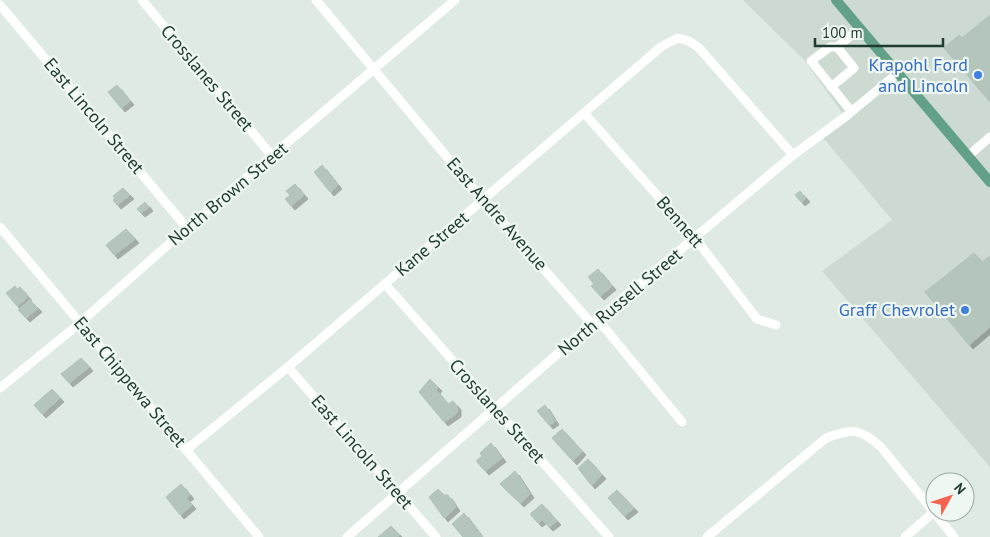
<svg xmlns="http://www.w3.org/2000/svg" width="990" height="537" viewBox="0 0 990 537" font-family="'PT Sans',sans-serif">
  <defs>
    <filter id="shadow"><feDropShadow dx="4" dy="4" stdDeviation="0" flood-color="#0004"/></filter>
  </defs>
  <rect width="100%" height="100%" fill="#deeae3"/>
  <path fill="#cddad2" d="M743,0H990V467L822,271L892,220L820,134L845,117L805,61Z"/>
  <g fill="#b4c5bc" stroke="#b1c4b9" filter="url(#shadow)">
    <path d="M990,15V102L944,48L959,35L962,38Z"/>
    <path d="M117,85L130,101L121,108L108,92Z"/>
    <path d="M322,165L338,185L330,192L314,172Z"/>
    <path d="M295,184L304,195L291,206L285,199L290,195L286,191Z"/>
    <path d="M123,188L130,195L117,205L113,200L115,199L113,196Z"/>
    <path d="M800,191L806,198L801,202L795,195Z"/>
    <path d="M145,202L149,207L141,213L137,209Z"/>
    <path d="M126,229L135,239L114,255L106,245Z"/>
    <path d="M974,253L982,262L990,256V327L969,345L925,292Z"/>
    <path d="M598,269L612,286L600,296L591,286L594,284L588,277Z"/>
    <path d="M15,286L17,289L20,287L28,297L17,306L6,293Z"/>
    <path d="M30,300L38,308L26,318L18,310Z"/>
    <path d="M81,358L89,367L69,383L61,374Z"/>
    <path d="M430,379L438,387L436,390L448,404L453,401L457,406V413L444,422L419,392Z"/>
    <path d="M52,389L60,398L42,414L34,405Z"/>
    <path d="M545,405L555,421L549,425L537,411Z"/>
    <path d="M562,429L582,451L573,461L552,438Z"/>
    <path d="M491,443L502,458L485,471L476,461L482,456L480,453Z"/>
    <path d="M588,459L602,475L591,485L578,468Z"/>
    <path d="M515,471L530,494L520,503L500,484Z"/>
    <path d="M181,484L190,495L186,498L192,505L180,515L166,497Z"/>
    <path d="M438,489L444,495H448L456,507L444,518L429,497Z"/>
    <path d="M617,490L634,508L624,516L608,498Z"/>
    <path d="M542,504L557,521L549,527L542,520L538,523L530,514Z"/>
    <path d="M464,513L482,537H463L452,524Z"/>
    <path d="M391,526L400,535L398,537H378Z"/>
  </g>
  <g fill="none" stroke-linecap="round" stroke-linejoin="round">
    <g stroke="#fff" stroke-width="9">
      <path d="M142,0L272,156"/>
      <path d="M316,0L483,200L592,324L604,327L682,422"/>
      <path d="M0,5L187,228"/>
      <path d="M831,87L854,68L837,47"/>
      <path d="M851,111L811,61L830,47H837L860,28"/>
      <path d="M584,113L695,238L757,319L776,325"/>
      <path d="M968,156L990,137"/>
      <path d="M0,227L259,537"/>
      <path d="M385,284L609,537"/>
      <path d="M288,367L436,537"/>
      <path d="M0,388L74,328L187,228L455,0"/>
      <path d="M186,450L288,367L662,46L678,38L689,41L699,48L793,155"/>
      <path d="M347,537L592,324L793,155L845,117L898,73"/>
      <path d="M707,537L826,438C852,428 860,428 881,447L954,537"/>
      <path d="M905,537L934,512"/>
    </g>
    <path stroke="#62a188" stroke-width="10" d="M836,0L990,182"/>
  </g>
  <g fill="#3f7fe0" stroke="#eff7f2" stroke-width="2">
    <circle cx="978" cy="75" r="5"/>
    <circle cx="965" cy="310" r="5"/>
  </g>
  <g text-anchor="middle" stroke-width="4.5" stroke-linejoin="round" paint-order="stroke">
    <g font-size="18" fill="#366cbe" stroke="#eff7f2" text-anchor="end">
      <text x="968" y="71">Krapohl Ford<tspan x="968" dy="21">and Lincoln</tspan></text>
      <text x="955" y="316">Graff Chevrolet</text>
    </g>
    <g font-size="18" fill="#1f3a2f" stroke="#eff7f2">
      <text transform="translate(207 78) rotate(50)" y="6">Crosslanes Street</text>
      <text transform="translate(94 116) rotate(50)" y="6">East Lincoln Street</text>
      <text transform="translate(228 194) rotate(-40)" y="6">North Brown Street</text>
      <text transform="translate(497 214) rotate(49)" y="6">East Andre Avenue</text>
      <text transform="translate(680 222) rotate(49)" y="6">Bennett</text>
      <text transform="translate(432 244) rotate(-40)" y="6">Kane Street</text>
      <text transform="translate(620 302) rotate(-40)" y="6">North Russell Street</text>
      <text transform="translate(130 382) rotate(50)" y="6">East Chippewa Street</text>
      <text transform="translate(497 411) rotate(48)" y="6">Crosslanes Street</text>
      <text transform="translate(362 452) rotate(49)" y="6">East Lincoln Street</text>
    </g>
  </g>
  <g transform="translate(950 497) rotate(50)"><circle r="24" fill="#eff7f2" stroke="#9caba4"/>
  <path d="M0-4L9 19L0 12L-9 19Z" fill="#f56351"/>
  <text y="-8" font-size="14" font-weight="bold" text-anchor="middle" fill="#1f3a2f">N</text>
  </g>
  <path d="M815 38v8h128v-8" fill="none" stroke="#1f3a2f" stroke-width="2.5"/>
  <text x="822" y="38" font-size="15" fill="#1f3a2f" stroke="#eff7f2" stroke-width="4" paint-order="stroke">100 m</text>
</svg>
